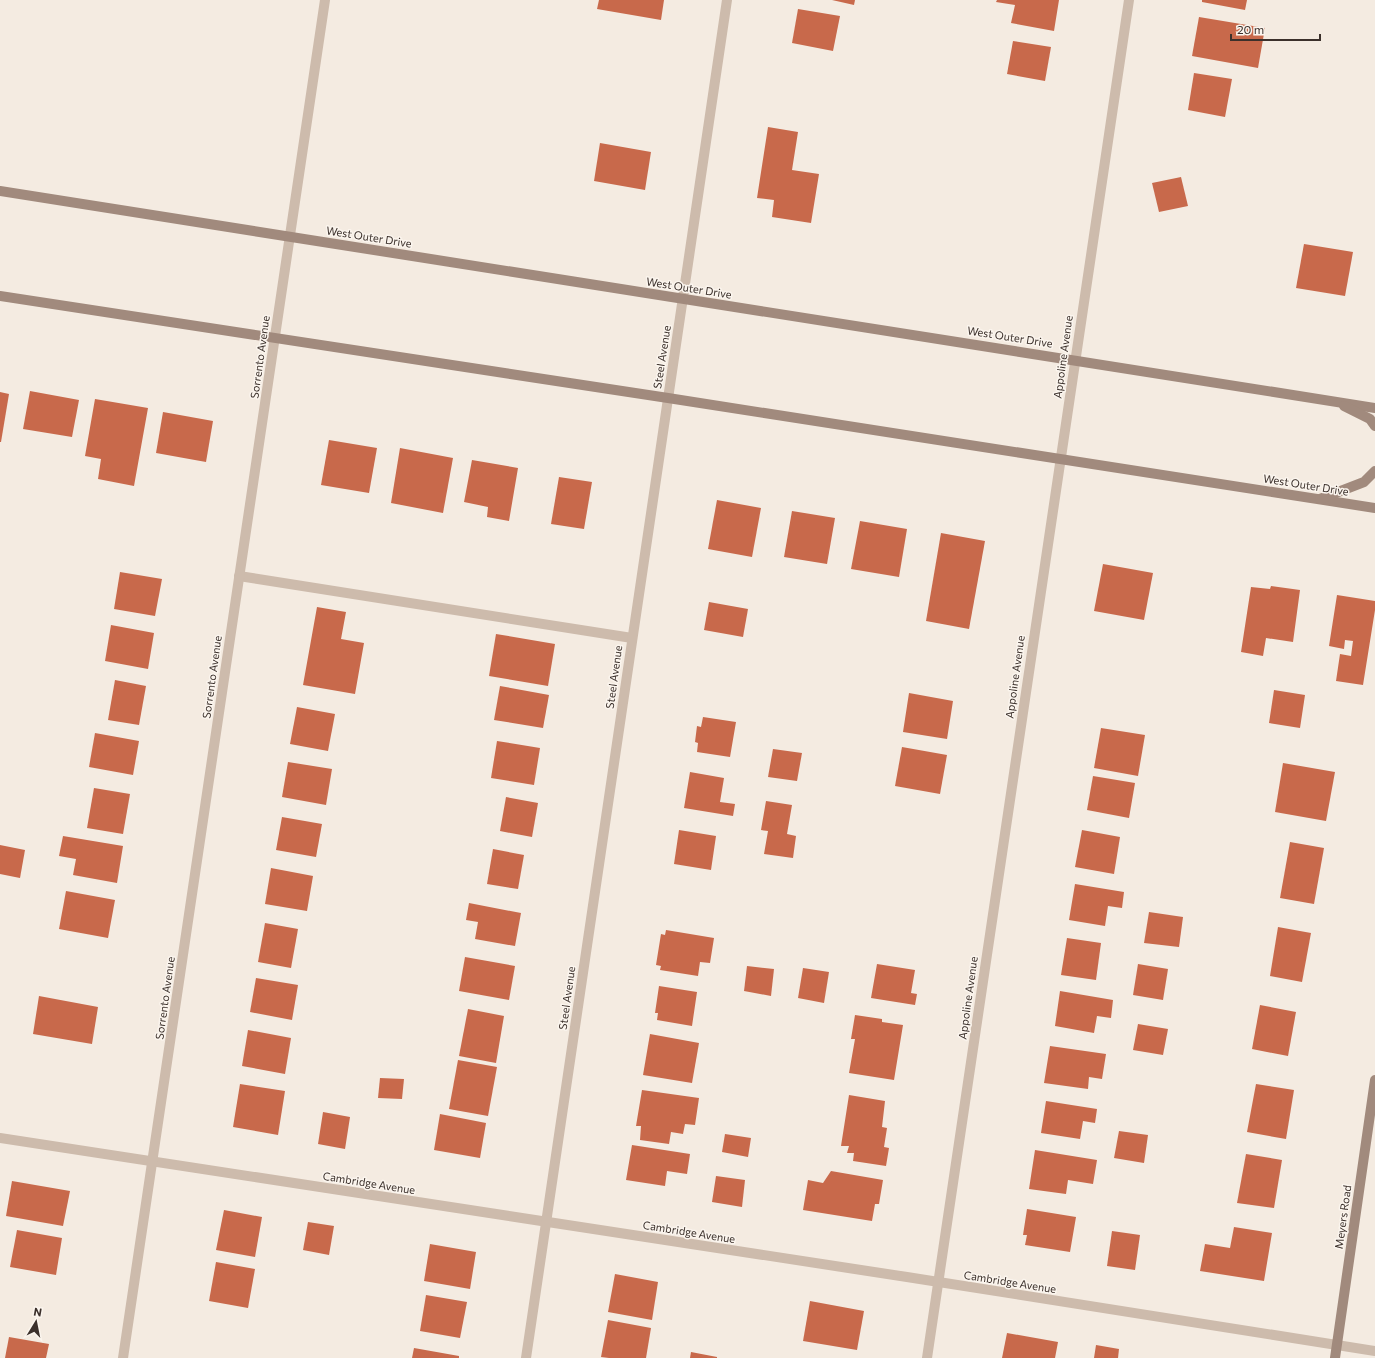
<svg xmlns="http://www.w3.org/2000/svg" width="1375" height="1358" viewBox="0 0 1375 1358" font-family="Commissioner,sans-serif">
  <rect width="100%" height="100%" fill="#f4ebe1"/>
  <g fill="#c8694b">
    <path d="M599,0H664L661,20L597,9Z"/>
    <path d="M832,0H855L854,5Z"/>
    <path d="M997,0H1059L1054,31L1011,23L1015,5L996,2Z"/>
    <path d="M1202,0H1247L1245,10L1202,2Z"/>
    <path d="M798,9L840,16L833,51L792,43Z"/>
    <path d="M1199,17L1265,28L1258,68L1192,56Z"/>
    <path d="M1013,41L1051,47L1045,81L1007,74Z"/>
    <path d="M1194,73L1232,79L1225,117L1188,110Z"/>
    <path d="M768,127L798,132L792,170L819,174L811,223L772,217L774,200L757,198Z"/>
    <path d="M600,143L651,152L645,190L594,181Z"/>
    <path d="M1181,177L1188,206L1159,212L1152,183Z"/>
    <path d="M1304,244L1353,252L1345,296L1296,288Z"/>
    <path d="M30,391L79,400L72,437L23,429Z"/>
    <path d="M0,392L9,394L1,442H0Z"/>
    <path d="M95,399L148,408L134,486L98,479L101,459L85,456Z"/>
    <path d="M163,412L213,421L206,462L156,453Z"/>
    <path d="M329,440L377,448L369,493L321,485Z"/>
    <path d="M400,448L453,458L443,513L391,503Z"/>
    <path d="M472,460L518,468L509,521L487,517L488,507L464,502Z"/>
    <path d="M559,477L592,482L584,529L551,524Z"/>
    <path d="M717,500L761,508L752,557L708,549Z"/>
    <path d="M792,511L835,518L827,564L784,557Z"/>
    <path d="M860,521L907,529L899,577L851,569Z"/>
    <path d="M941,533L985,541L969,629L926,621Z"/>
    <path d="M1103,564L1153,573L1144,620L1094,611Z"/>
    <path d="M120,572L162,579L155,616L114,609Z"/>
    <path d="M1271,586L1300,590L1293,642L1266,638L1263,656L1241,652L1251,587L1270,589Z"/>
    <path d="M1337,595L1375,601V610L1363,685L1336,681L1340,654L1351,656L1353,641L1345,640L1344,649L1329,646Z"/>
    <path d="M709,602L748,609L743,637L704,630Z"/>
    <path d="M317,607L346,612L341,639L364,643L355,694L303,685Z"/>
    <path d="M111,625L154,633L148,669L105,661Z"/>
    <path d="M496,634L555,644L548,686L489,676Z"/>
    <path d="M115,680L146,686L139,725L108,720Z"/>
    <path d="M500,686L549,695L543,728L494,720Z"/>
    <path d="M1274,690L1305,695L1300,728L1269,723Z"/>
    <path d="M909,693L953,701L947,739L903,732Z"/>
    <path d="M297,707L335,714L328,751L290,744Z"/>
    <path d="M703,717L736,722L730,757L697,752L698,743L695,742L697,726L701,727Z"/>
    <path d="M1101,728L1145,735L1138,776L1094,768Z"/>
    <path d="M95,733L139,741L133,775L89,767Z"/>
    <path d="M497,741L540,748L534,785L491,778Z"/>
    <path d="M902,747L947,755L940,794L895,786Z"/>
    <path d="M773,749L802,753L797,781L768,777Z"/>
    <path d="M288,762L332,769L326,805L282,797Z"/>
    <path d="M1283,763L1335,772L1326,821L1275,812Z"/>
    <path d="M690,772L724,778L720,802L735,804L733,816L684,808Z"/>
    <path d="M1093,776L1135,783L1129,818L1087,810Z"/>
    <path d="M94,788L130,794L123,834L87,828Z"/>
    <path d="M506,797L538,803L532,837L500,831Z"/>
    <path d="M766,801L792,805L787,834L796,836L793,858L764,854L768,831L761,830Z"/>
    <path d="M282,817L322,824L316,857L276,850Z"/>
    <path d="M679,830L716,836L711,870L674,864Z"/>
    <path d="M1082,830L1120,837L1114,874L1075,867Z"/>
    <path d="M63,836L123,846L117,883L73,875L76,859L59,856Z"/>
    <path d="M1290,842L1324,848L1314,904L1280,898Z"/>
    <path d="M0,845L25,850L20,878L0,874Z"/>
    <path d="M493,849L524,855L518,889L487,884Z"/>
    <path d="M271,868L313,876L307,911L265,904Z"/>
    <path d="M1075,884L1124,892L1122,908L1108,906L1105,926L1069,920Z"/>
    <path d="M66,891L115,900L108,938L59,929Z"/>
    <path d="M469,903L521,913L515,946L475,939L478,922L466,920Z"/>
    <path d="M1149,912L1183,917L1179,947L1144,943Z"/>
    <path d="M265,923L298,929L291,968L258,962Z"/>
    <path d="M1278,927L1311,933L1302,982L1270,976Z"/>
    <path d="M666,930L714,938L710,963L700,962L698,976L660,970L661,966L656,965L661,934L665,935Z"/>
    <path d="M1067,938L1101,943L1096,980L1061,975Z"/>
    <path d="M465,957L515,966L509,1000L459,991Z"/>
    <path d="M877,964L915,970L911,993L917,994L915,1005L871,998Z"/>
    <path d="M1138,964L1168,969L1163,1000L1133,995Z"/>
    <path d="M747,966L774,969L771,996L744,991Z"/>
    <path d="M803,968L829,972L824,1003L798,998Z"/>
    <path d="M256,978L298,985L292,1020L250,1012Z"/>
    <path d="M659,986L697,992L692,1026L657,1020L658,1013H655Z"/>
    <path d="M1060,991L1113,1000L1111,1018L1097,1016L1094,1033L1055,1026Z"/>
    <path d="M39,996L98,1007L92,1044L33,1034Z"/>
    <path d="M1260,1005L1296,1012L1288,1056L1252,1049Z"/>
    <path d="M468,1009L504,1016L496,1063L459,1056Z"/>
    <path d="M855,1015L882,1019V1022L903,1025L894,1080L849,1073L855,1039H851Z"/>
    <path d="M1138,1024L1168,1029L1163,1055L1133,1050Z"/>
    <path d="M248,1030L291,1038L285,1074L242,1066Z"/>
    <path d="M650,1034L699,1043L692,1083L643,1075Z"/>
    <path d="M1050,1046L1106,1054L1102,1079L1089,1077L1088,1089L1044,1083Z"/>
    <path d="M458,1060L497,1067L488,1116L449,1109Z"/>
    <path d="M380,1078L404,1079L402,1099L378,1098Z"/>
    <path d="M240,1084L285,1091L278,1135L233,1127Z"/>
    <path d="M1256,1084L1294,1090L1286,1139L1247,1132Z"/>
    <path d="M642,1090L699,1098L695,1125L685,1124L683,1134L671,1132L669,1144L640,1140L641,1126H636Z"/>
    <path d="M849,1095L885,1101L882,1127L887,1128L884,1147L889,1148L886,1166L853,1161L854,1153H847L849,1146H841Z"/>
    <path d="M1046,1101L1097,1109L1095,1123L1083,1121L1080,1139L1041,1133Z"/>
    <path d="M323,1112L350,1117L345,1149L318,1144Z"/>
    <path d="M440,1114L486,1123L480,1158L434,1150Z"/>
    <path d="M1119,1131L1148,1135L1144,1163L1114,1158Z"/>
    <path d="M725,1134L751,1138L748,1157L722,1152Z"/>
    <path d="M632,1145L690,1154L687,1174L667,1171L665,1186L626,1180Z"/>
    <path d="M1035,1150L1097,1160L1093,1184L1068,1180L1066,1194L1029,1189Z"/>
    <path d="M1246,1154L1282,1160L1274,1208L1237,1203Z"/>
    <path d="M831,1171L883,1180L879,1204H875L872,1221L803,1210L808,1180L823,1183Z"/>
    <path d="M716,1176L745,1180L742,1207L712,1202Z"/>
    <path d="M12,1181L70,1191L63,1226L6,1216Z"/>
    <path d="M1027,1209L1076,1217L1070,1252L1025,1245L1027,1235H1023Z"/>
    <path d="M224,1210L262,1217L255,1257L216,1250Z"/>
    <path d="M308,1222L334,1226L329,1255L303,1250Z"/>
    <path d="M1234,1227L1272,1233L1264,1281L1200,1271L1205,1244L1230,1248Z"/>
    <path d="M17,1230L62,1238L56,1275L10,1267Z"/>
    <path d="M1112,1231L1140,1235L1135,1270L1107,1266Z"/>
    <path d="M430,1244L476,1252L470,1289L424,1281Z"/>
    <path d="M216,1262L255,1269L248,1308L209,1301Z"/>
    <path d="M615,1274L658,1282L652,1320L608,1312Z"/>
    <path d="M426,1295L467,1302L460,1338L420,1331Z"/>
    <path d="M810,1301L864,1311L857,1350L803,1341Z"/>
    <path d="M608,1320L651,1328L646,1358H609L601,1357Z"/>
    <path d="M1007,1333L1058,1342L1055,1358H1002Z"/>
    <path d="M9,1337L49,1344L46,1358H5Z"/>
    <path d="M1096,1345L1119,1349L1118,1358H1094Z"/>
    <path d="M414,1348L459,1356V1358H412Z"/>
    <path d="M691,1352L717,1357V1358H690Z"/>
  </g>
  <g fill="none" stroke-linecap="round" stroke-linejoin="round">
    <path stroke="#cdbbac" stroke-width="10" d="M239,576L632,638"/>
    <g stroke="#cdbbac" stroke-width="10">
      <path d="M0,1138L907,1277L1375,1351"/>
      <path d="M123,1358L325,0"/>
      <path d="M526,1358L727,0"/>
      <path d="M927,1358L1129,0"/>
    </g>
    <g stroke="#a18a7d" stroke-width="10">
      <path d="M0,191L1375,408"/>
      <path d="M0,296L668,398L1375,508"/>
      <path d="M1344,406L1370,419L1375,426"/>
      <path d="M1320,499L1364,482L1375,471"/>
      <path d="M1335,1358L1375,1080"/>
    </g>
  </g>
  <g text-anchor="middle" stroke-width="3" stroke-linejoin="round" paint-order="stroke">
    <g font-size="11" fill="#3b302b" stroke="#fbf5ee">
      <text transform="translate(369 237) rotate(9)" y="4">West Outer Drive</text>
      <text transform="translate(689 288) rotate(9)" y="4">West Outer Drive</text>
      <text transform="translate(1010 337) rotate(9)" y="4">West Outer Drive</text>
      <text transform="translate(260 357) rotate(-82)" y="4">Sorrento Avenue</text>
      <text transform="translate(662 357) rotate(-81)" y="4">Steel Avenue</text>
      <text transform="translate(1063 357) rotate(-82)" y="4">Appoline Avenue</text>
      <text transform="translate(1306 485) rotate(9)" y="4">West Outer Drive</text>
      <text transform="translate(212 677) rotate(-82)" y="4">Sorrento Avenue</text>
      <text transform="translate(614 677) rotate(-82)" y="4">Steel Avenue</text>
      <text transform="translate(1015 677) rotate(-82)" y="4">Appoline Avenue</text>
      <text transform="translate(165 998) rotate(-82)" y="4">Sorrento Avenue</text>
      <text transform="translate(567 998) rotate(-82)" y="4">Steel Avenue</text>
      <text transform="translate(968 998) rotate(-82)" y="4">Appoline Avenue</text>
      <text transform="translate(369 1183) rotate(9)" y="4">Cambridge Avenue</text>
      <text transform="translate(1343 1217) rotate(-82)" y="4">Meyers Road</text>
      <text transform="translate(689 1232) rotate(9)" y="4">Cambridge Avenue</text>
      <text transform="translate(1010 1282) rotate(9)" y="4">Cambridge Avenue</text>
    </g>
  </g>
  <g transform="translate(36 1322) rotate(10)" stroke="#fbf5ee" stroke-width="3" paint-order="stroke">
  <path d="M0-3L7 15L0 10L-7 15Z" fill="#3b302b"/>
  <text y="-6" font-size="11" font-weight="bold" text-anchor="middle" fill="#3b302b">N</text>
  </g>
  <path d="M1231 34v6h89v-6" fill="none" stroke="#3b302b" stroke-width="2"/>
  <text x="1237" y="34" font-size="12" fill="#3b302b" stroke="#fbf5ee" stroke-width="3" paint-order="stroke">20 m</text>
</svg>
